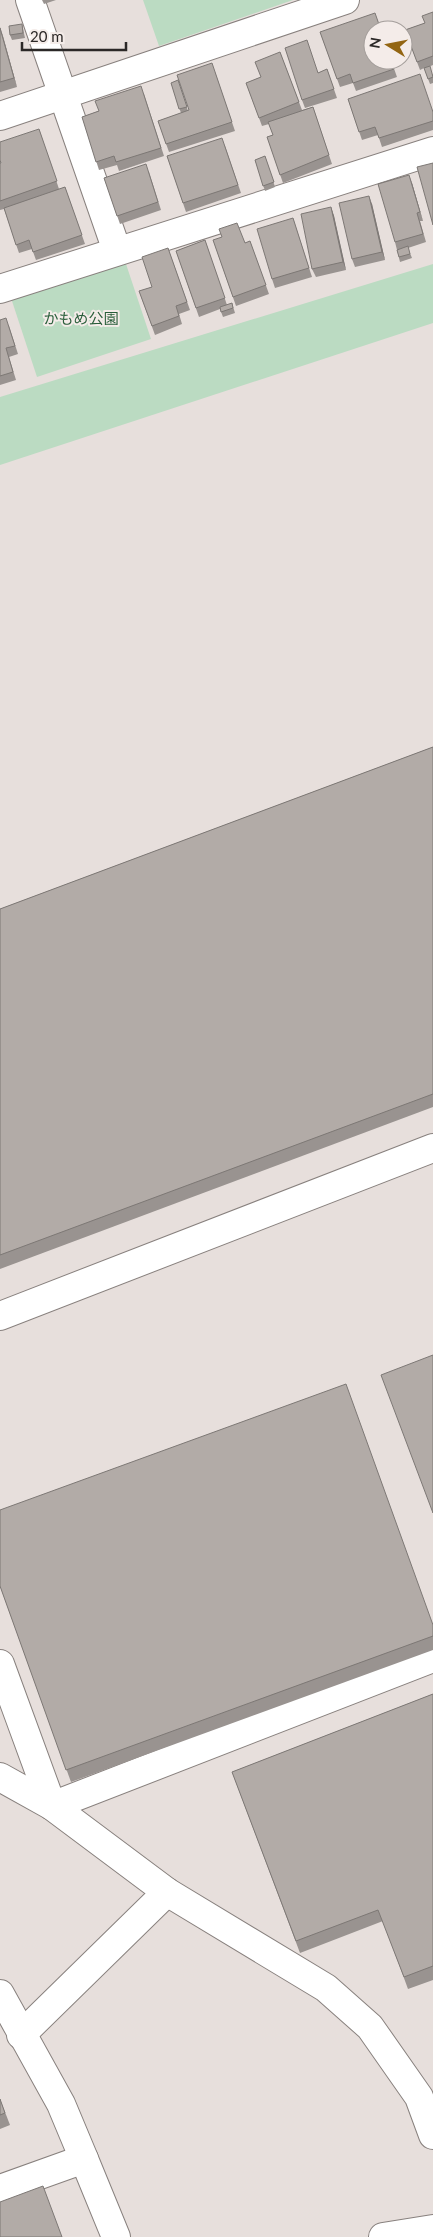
<svg xmlns="http://www.w3.org/2000/svg" width="433" height="2237" viewBox="0 0 433 2237" font-family="Lato,'Noto Sans JP',sans-serif">
  <rect width="100%" height="100%" fill="#e7dfdc"/>
  <g fill="#bbdbc2">
    <path d="M143,0H293L159,46Z"/>
    <path d="M125,261L151,339L37,377L11,298Z"/>
    <path d="M433,264V323L0,465V397Z"/>
  </g>
  <g fill="none" stroke-linecap="round" stroke-linejoin="round">
    <g stroke="#88817e" stroke-width="30">
      <g id="minor">
        <path d="M30,0L117,251"/>
        <path d="M0,116L345,0"/>
        <path d="M0,289L433,151"/>
        <path d="M0,1316L433,1148"/>
        <path d="M0,1664L52,1806L433,1658"/>
        <path d="M0,1777L52,1806L167,1892L326,1988L370,2027L419,2097L433,2135"/>
        <path d="M0,1994L61,2104L84,2159"/>
        <path d="M21,2035L167,1892"/>
        <path d="M0,2189L84,2159L116,2237"/>
        <path d="M383,2237L433,2229"/>
      </g>
    </g>
    <use href="#minor" stroke="#fff" stroke-width="28"/>
  </g>
  <g fill="#999390">
    <path d="M42,0H56L44,4Z"/>
    <path d="M433,12V65L426,68L433,75V83L430,84L424,68L420,70L405,30L425,23Z"/>
    <path d="M22,24L25,38L12,40L10,35Z"/>
    <path d="M0,27L17,87L0,92Z"/>
    <path d="M320,32L391,60L397,77L356,91L353,83L340,87Z"/>
    <path d="M280,52L302,110L313,107L332,164L283,183L267,137L273,135L269,124L262,126L246,83L261,77Z"/>
    <path d="M327,69L337,98L305,108L302,100L318,73Z"/>
    <path d="M215,72L235,131L169,152L158,121L181,113L171,83L178,80L188,111Z"/>
    <path d="M144,94L164,156L119,171L117,165L99,170L82,117Z"/>
    <path d="M348,99L433,111V130L382,147L378,135L362,140Z"/>
    <path d="M39,129L59,189L65,187L85,244L36,260L32,249L19,253L4,209L0,210V163Z"/>
    <path d="M225,146L241,193L186,212L167,156Z"/>
    <path d="M265,156L275,187L265,191L255,160Z"/>
    <path d="M149,172L161,210L120,224L104,178Z"/>
    <path d="M412,183L423,221H420L426,242L408,248L412,258L400,262L395,242Z"/>
    <path d="M372,204L385,260L355,267L352,259Z"/>
    <path d="M331,207L334,216L346,270L316,277L312,269Z"/>
    <path d="M293,218L312,277L275,288L272,279Z"/>
    <path d="M205,240L227,305L232,303L235,313L223,317L220,309L199,317L176,251Z"/>
    <path d="M213,240L245,243L250,241L269,294L236,306Z"/>
    <path d="M168,248L190,310L179,314L182,324L155,335L139,291L152,287Z"/>
    <path d="M0,320L9,326L18,354L9,357L16,380L0,385Z"/>
    <path d="M433,747V1107L0,1269V909Z"/>
    <path d="M0,1586L433,1625V1650L71,1782Z"/>
    <path d="M433,1694V1980L408,1989L383,1921L300,1953L232,1772Z"/>
    <path d="M0,2099L10,2125L0,2129Z"/>
  </g>
  <g fill="#7d7875">
    <path d="M0,27L3,36L17,87L14,78Z"/>
    <path d="M409,175L412,183L423,221L420,212Z"/>
    <path d="M369,196L372,204L385,260L382,252Z"/>
    <path d="M331,207L334,216L346,270L343,262Z"/>
  </g>
  <g fill="#b2aba7" stroke="#7d7875">
    <path d="M433,12V56L417,62L405,30L425,23L422,16Z"/>
    <path d="M375,13L381,30H373V60H391L394,69L353,83L350,74L337,79L320,32Z"/>
    <path d="M22,24L23,33L10,35L9,26Z"/>
    <path d="M0,28L14,78L0,82Z"/>
    <path d="M307,40L318,73L327,69L334,89L302,100L285,48Z"/>
    <path d="M280,52L299,102L259,118L246,83L261,77L255,62Z"/>
    <path d="M212,63L232,122L166,144L158,121L189,110L177,75Z"/>
    <path d="M430,66L433,77L428,79L424,68Z"/>
    <path d="M420,74L433,112V121L379,138L375,127L359,132L348,99Z"/>
    <path d="M178,80L187,107L179,109L171,83Z"/>
    <path d="M141,86L161,148L116,162L114,156L96,162L82,117L99,111L95,101Z"/>
    <path d="M313,107L329,155L280,175L267,137L273,135L268,122Z"/>
    <path d="M39,129L57,181L0,201V163H1L0,160V142Z"/>
    <path d="M222,138L238,185L183,203L167,156Z"/>
    <path d="M265,156L274,182L263,186L255,160Z"/>
    <path d="M433,163V225L417,167Z"/>
    <path d="M146,164L158,202L117,216L104,178Z"/>
    <path d="M409,175L420,212L417,213L423,234L395,242L378,184Z"/>
    <path d="M65,187L82,235L33,252L29,240L16,245L4,208Z"/>
    <path d="M369,196L382,252L352,259L339,203Z"/>
    <path d="M331,207L343,262L312,269L301,214Z"/>
    <path d="M293,218L309,268L272,279L257,229Z"/>
    <path d="M237,223L245,243L250,241L266,285L233,297L213,240L222,237L219,229Z"/>
    <path d="M205,240L225,298L196,308L176,251Z"/>
    <path d="M408,246L410,254L399,257L397,250Z"/>
    <path d="M168,248L187,302L176,306L179,316L152,326L139,291L152,287L142,257Z"/>
    <path d="M232,303L233,308L221,312L220,307Z"/>
    <path d="M6,318L15,346L6,348L13,372L0,376V320Z"/>
    <path d="M433,747V1094L0,1255V909Z"/>
    <path d="M433,1355V1513L381,1375Z"/>
    <path d="M346,1384L433,1625V1636L66,1770L0,1586V1510Z"/>
    <path d="M433,1694V1966L404,1977L378,1910L296,1941L232,1772Z"/>
    <path d="M0,2099L5,2113L0,2115Z"/>
    <path d="M43,2186L62,2237H0V2202Z"/>
  </g>
  <g text-anchor="middle" stroke-width="4" stroke-linejoin="round" paint-order="stroke">
    <g font-size="15" fill="#295e3a" stroke="#f4ece9">
      <text x="81" y="324">かもめ公園</text>
    </g>
  </g>
  <g transform="translate(388 45) rotate(280)"><circle r="24" fill="#f4ece9" stroke="#a49e9b"/>
  <path d="M0-4L9 19L0 12L-9 19Z" fill="#936512"/>
  <text y="-8" font-size="14" font-weight="bold" text-anchor="middle" fill="#2b2827">N</text>
  </g>
  <path d="M22 42v8h104v-8" fill="none" stroke="#2b2827" stroke-width="2.5"/>
  <text x="30" y="42" font-size="15" fill="#2b2827" stroke="#f4ece9" stroke-width="4" paint-order="stroke">20 m</text>
</svg>
